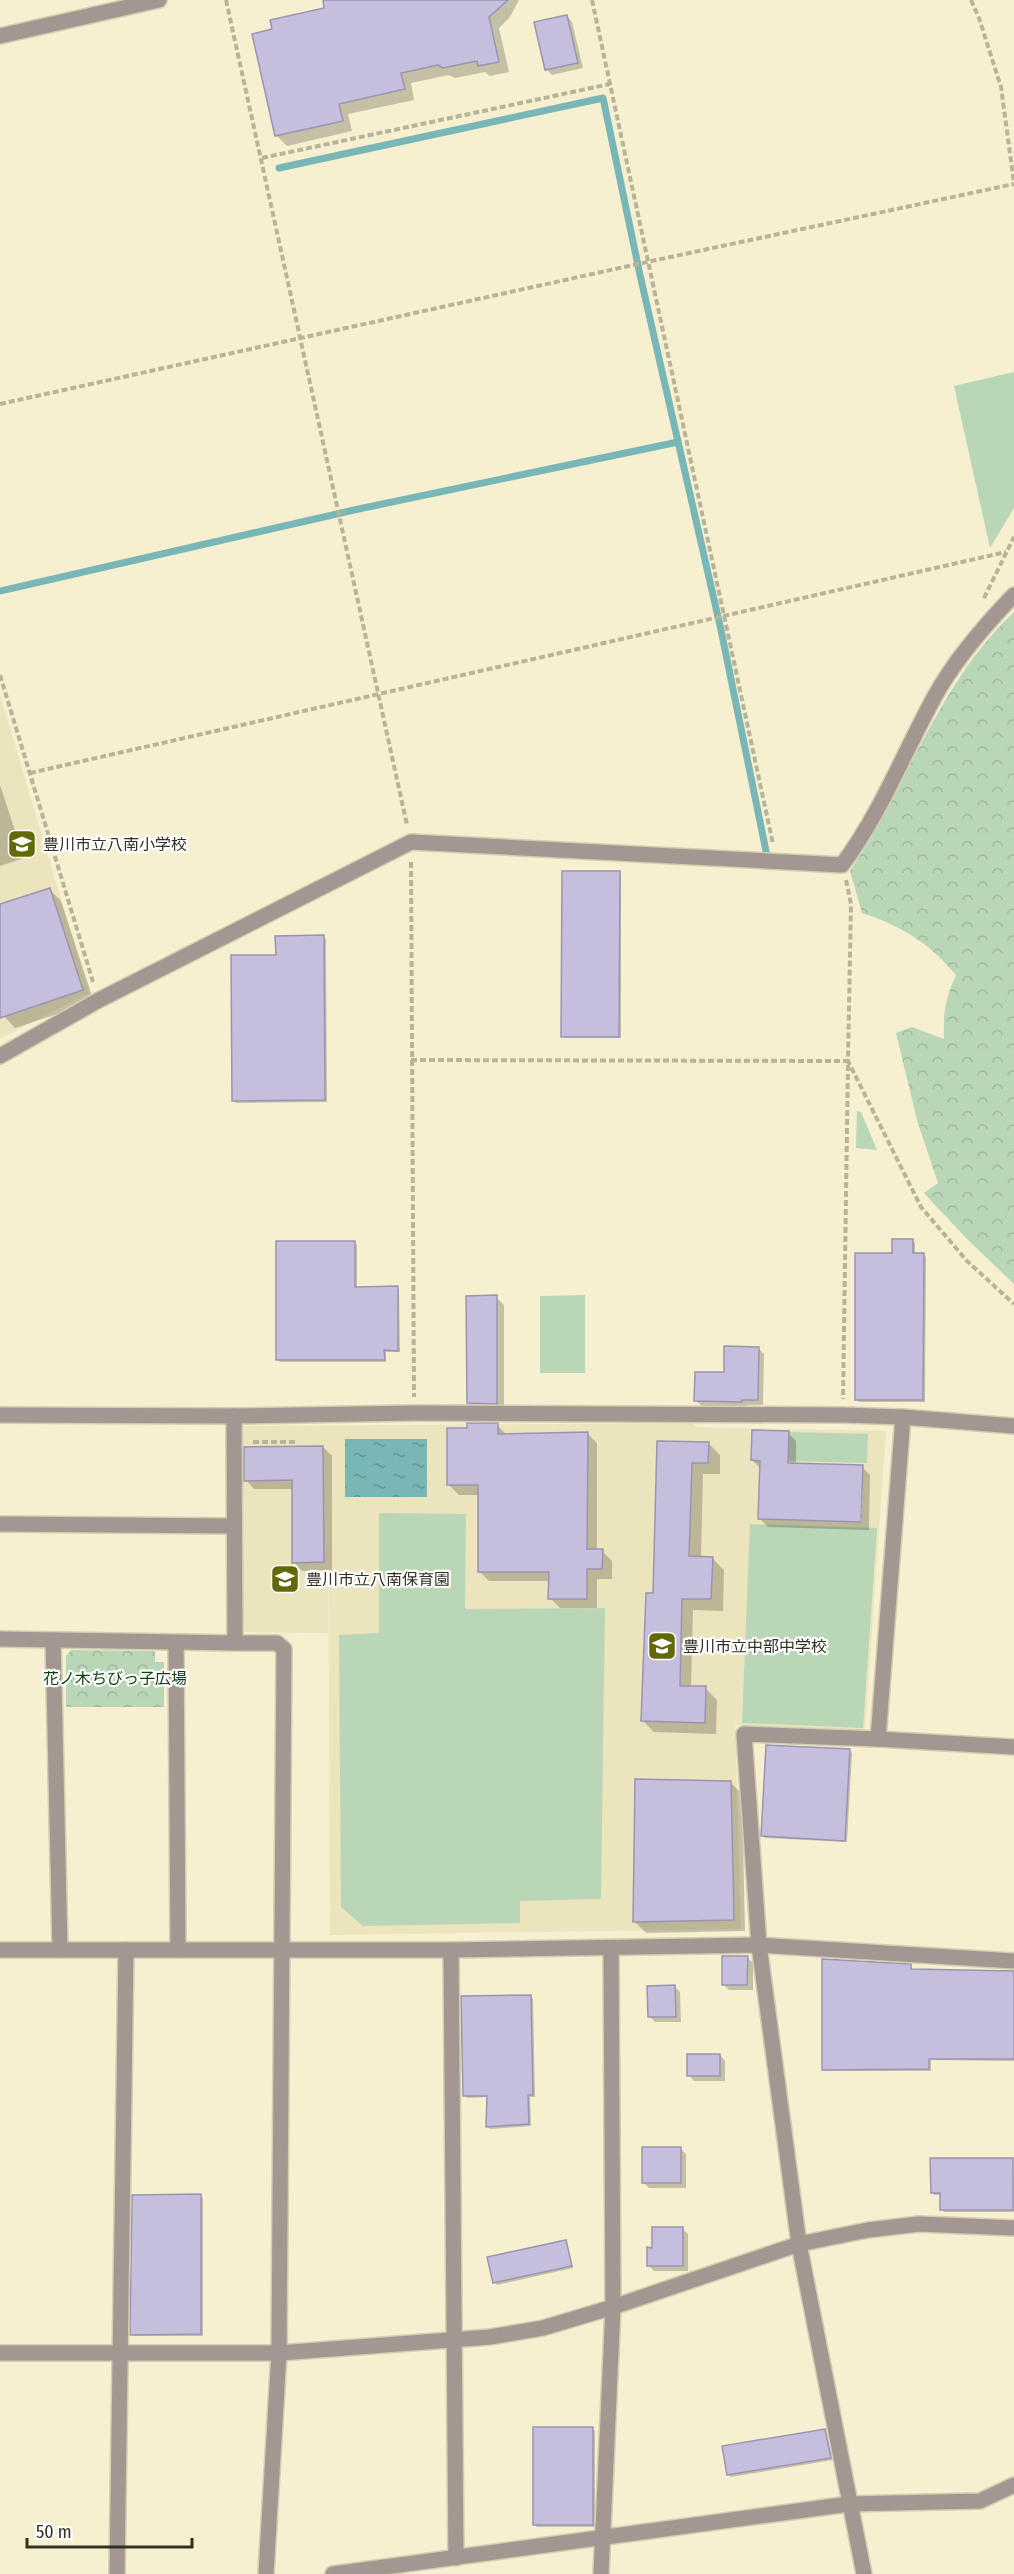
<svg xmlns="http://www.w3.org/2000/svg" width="1014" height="2574" viewBox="0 0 1014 2574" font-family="'Fira Sans Condensed','Noto Sans JP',sans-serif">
  <defs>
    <pattern id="forest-crowns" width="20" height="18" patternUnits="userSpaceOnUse" patternTransform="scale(1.5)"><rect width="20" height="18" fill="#b9d6b7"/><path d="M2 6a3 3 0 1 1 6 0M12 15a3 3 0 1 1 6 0" fill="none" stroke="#a0b89d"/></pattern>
    <pattern id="water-ripples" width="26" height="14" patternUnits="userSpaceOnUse" patternTransform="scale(1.5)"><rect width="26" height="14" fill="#79b6b6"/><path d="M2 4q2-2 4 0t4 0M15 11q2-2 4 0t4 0" fill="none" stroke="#649494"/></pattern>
  </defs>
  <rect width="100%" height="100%" fill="#f6f0d0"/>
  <g fill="#ece4bd">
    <path d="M0,695L89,993L0,1039Z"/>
    <path d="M691,1423L697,1427L886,1431L865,1730L735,1725L741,1929L330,1935L328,1487V1633L243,1632L241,1426Z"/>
  </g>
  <g fill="#b9d6b7">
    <path d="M1014,372V508L990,548L954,386Z"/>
    <path d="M857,1111L861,1112L877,1150L856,1148Z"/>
    <path d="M585,1295V1373H540V1296Z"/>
    <path d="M789,1432L868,1434L867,1463L789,1461Z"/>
    <path d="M379,1513L466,1514L465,1609L605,1608L601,1899L520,1901V1923L363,1926L341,1907L339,1635L379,1633Z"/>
    <path d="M750,1524L877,1528L863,1728L742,1723Z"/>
  </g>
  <g fill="url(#forest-crowns)">
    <path d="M1014,612V1284L965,1237L924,1193L938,1183L917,1120L896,1033L912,1027L944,1039C943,1012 945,1000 956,975C929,943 902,926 862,913L850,871C907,787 938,683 1014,612Z"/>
    <path d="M71,1650L155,1651V1662H164V1707H66V1656Z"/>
  </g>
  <rect fill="url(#water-ripples)" x="345" y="1439" width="82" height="58"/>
  <g fill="#0003">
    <path d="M324,0H519L510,17L499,28L509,72L490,76L485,72L455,78L449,75L411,83L414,100L348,114L352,131L287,146L276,135L274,30L326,9Z"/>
    <path d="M567,16L572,22L583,68L552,75L546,69Z"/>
    <path d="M0,785L24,858L0,866Z"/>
    <path d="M619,873L621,875V1038H565L563,1036Z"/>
    <path d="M49,889L61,901L94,1002L15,1028L4,1016L0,1005V906Z"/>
    <path d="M324,937L326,939L327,1102L236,1103L234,1100Z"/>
    <path d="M912,1240L915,1243V1254H923L926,1257L925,1402H859L856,1399L894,1254Z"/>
    <path d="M354,1242L357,1245V1288H397L399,1290L400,1352H386V1362H280L278,1360Z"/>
    <path d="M496,1297L504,1305V1411H476L468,1403Z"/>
    <path d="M758,1348L764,1354L763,1405H747V1407L702,1406L696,1401Z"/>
    <path d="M497,1425L507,1435L587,1433L597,1443V1551H602L612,1561V1579H597V1608H560L550,1598V1581H489L479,1571V1495H459L449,1485L469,1429Z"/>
    <path d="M788,1433L796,1441V1465L862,1467L870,1475L869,1530L768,1527L760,1519L761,1469L752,1460Z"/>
    <path d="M658,1443H708L720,1455V1474H703L701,1558H712L724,1570L723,1611L693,1610L691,1687L705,1688L717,1700L716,1734L654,1732L642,1720L655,1595Z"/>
    <path d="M323,1447L332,1456V1570L302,1571L294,1562L293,1489H254L246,1480Z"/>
    <path d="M849,1751L852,1753L847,1842L765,1838L763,1835Z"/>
    <path d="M730,1782L742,1794L745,1931L646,1933L634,1921Z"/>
    <path d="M747,1957L753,1963V1990H729L723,1984Z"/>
    <path d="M910,1966L912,1970L1014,1972V2061L931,2060V2071H826L823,2069Z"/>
    <path d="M675,1987L680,1992L681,2022H655L649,2016Z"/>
    <path d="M531,1996L533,1999L535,2097H530L531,2126L490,2129L488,2127V2097L467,2098L465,2095Z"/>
    <path d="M720,2055L725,2061V2081H694L689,2075Z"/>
    <path d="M680,2148L686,2154V2188H649L643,2182Z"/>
    <path d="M1013,2160L1014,2212H944L942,2209V2195H934L932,2192Z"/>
    <path d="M200,2196L203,2198V2336H134L132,2334Z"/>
    <path d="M682,2228L688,2234V2271H654L648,2265L653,2249Z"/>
    <path d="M565,2242L573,2268L497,2285L495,2282Z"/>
    <path d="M592,2429L595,2431V2527H537L535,2524Z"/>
    <path d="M825,2430L833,2460L731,2477L728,2475Z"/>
  </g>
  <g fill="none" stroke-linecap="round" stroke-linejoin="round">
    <g stroke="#79b6b6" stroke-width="7">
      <path d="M279,168L603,98L640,275L721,630L766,851"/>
      <path d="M0,591L354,510L678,442"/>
    </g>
  </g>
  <g fill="#c5bfdd" stroke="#9a94b1" stroke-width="1.5">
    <path d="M323,0H508L489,17L499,62L478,66L477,61L443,68L438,65L401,73L405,89L339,104L343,121L275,136L252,34L272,29L270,20L324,8Z"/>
    <path d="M567,15L578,63L545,70L534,22Z"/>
    <path d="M562,871H620L619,1037H561Z"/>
    <path d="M50,888L83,990L0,1018V904Z"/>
    <path d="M324,935L325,1100L232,1101L231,955H276L275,936Z"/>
    <path d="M892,1239H913V1253H924L923,1400H855V1253H892Z"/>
    <path d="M276,1241H355V1287L398,1286V1351L384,1350L385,1360H276Z"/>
    <path d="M497,1295V1404L467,1403L466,1296Z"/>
    <path d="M724,1346L759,1347L758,1400H742V1402L694,1401L695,1372H724Z"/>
    <path d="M467,1423H498V1434L588,1432L587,1549H603L602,1569H587V1599H548L549,1572H478V1485H447V1428H467Z"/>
    <path d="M752,1430L789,1431L788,1463L863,1465L861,1522L758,1519L760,1461L751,1460Z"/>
    <path d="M657,1441L709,1442L708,1463H692L689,1556L713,1557L711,1599H682L680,1686H706L705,1723L641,1721L646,1593H653Z"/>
    <path d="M323,1446L324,1562L292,1563V1480L244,1481V1447Z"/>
    <path d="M766,1745L850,1749L845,1841L761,1836Z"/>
    <path d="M635,1779L731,1781L734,1920L633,1922Z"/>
    <path d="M722,1956H748L747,1985H722Z"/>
    <path d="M822,1959L911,1964V1969L1014,1971V2059H929V2069L822,2070Z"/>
    <path d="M675,1985L676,2017H648L647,1986Z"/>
    <path d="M531,1995L533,2095H528L529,2124L486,2127L487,2096H463L461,1996Z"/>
    <rect x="687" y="2054" width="33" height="22"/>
    <rect x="642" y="2147" width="39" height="36"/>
    <path d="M930,2158H1013V2210H940V2193H931Z"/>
    <path d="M201,2194V2334L130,2335L132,2195Z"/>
    <path d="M652,2227H683V2266H647V2247L652,2248Z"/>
    <path d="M566,2240L572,2266L493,2283L487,2257Z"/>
    <rect x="533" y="2427" width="60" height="98"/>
    <path d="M825,2429L831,2458L727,2475L722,2446Z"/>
  </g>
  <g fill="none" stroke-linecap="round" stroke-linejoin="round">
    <g stroke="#d3cdb1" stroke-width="18">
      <g id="minor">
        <path d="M0,36L159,0"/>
        <path d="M0,1056L99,1000L411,842L842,865C881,813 904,752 935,696C954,661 987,623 1014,595"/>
        <path d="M0,1415L234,1416L414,1413L843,1415L903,1417L1014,1426"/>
        <path d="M234,1416L235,1643H277L284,1649L279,2353L266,2574"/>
        <path d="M0,1524L234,1526"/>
        <path d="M0,1639L235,1643"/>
        <path d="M53,1640L60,1950"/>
        <path d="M176,1643L178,1950"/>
        <path d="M878,1739L1014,1747"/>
        <path d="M0,1950H451L759,1945L1014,1961"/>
        <path d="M451,1950L456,2558"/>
        <path d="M117,2574L126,1950"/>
        <path d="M333,2574L849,2504L980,2501L1014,2485"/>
        <path d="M601,2574L613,2307L611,1948"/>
        <path d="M864,2574L799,2244L759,1945L744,1734L878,1739L903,1417"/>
      </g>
    </g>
    <g stroke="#d3cdb1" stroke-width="18">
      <path id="tertiary" d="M0,2353H279L490,2337L543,2328L613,2307L799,2244L868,2230L919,2224L1014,2228"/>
    </g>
    <g stroke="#b8b49a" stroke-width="4" stroke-dasharray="6 3" stroke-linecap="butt">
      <path d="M226,0L407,825"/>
      <path d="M592,0L773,844"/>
      <path d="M971,0L979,18L1001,87L1014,183"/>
      <path d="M262,158L610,84"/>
      <path d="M0,404L647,262L1014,184"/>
      <path d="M984,598L1014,537"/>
      <path d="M0,675L93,982"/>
      <path d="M30,773L1006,552"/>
      <path d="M411,862L414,1397"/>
      <path d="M846,880L851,904L848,1061L921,1207L967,1261L1014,1304"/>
      <path d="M411,1060L848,1061L843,1399"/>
      <path d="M253,1442H295"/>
      <path d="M861,1520L863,1521L864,1491"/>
    </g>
    <use href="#minor" stroke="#a49690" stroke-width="15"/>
    <use href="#tertiary" stroke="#a49690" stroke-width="15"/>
  </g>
  <defs>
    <g id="school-square" transform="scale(1.5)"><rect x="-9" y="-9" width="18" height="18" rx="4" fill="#636909" stroke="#fff"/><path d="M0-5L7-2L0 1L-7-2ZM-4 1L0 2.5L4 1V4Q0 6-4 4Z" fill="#fff"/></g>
  </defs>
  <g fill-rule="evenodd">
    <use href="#school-square" x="22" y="844"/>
    <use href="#school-square" x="285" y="1579"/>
    <use href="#school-square" x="662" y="1646"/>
  </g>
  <g text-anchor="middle" stroke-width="4.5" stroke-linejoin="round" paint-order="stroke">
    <g font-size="16" fill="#323024" stroke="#fff" text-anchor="start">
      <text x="43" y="850">豊川市立八南小学校</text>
      <text x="306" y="1585">豊川市立八南保育園</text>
      <text x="683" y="1652">豊川市立中部中学校</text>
    </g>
    <g font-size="16" fill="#0c3d0d" stroke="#fff">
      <text x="115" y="1684">花ノ木ちびっ子広場</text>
    </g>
  </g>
  <path d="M27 2538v9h165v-9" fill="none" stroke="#323024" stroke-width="3"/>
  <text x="36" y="2538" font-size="18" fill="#323024" stroke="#ffffff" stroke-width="4.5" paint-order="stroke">50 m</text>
</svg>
